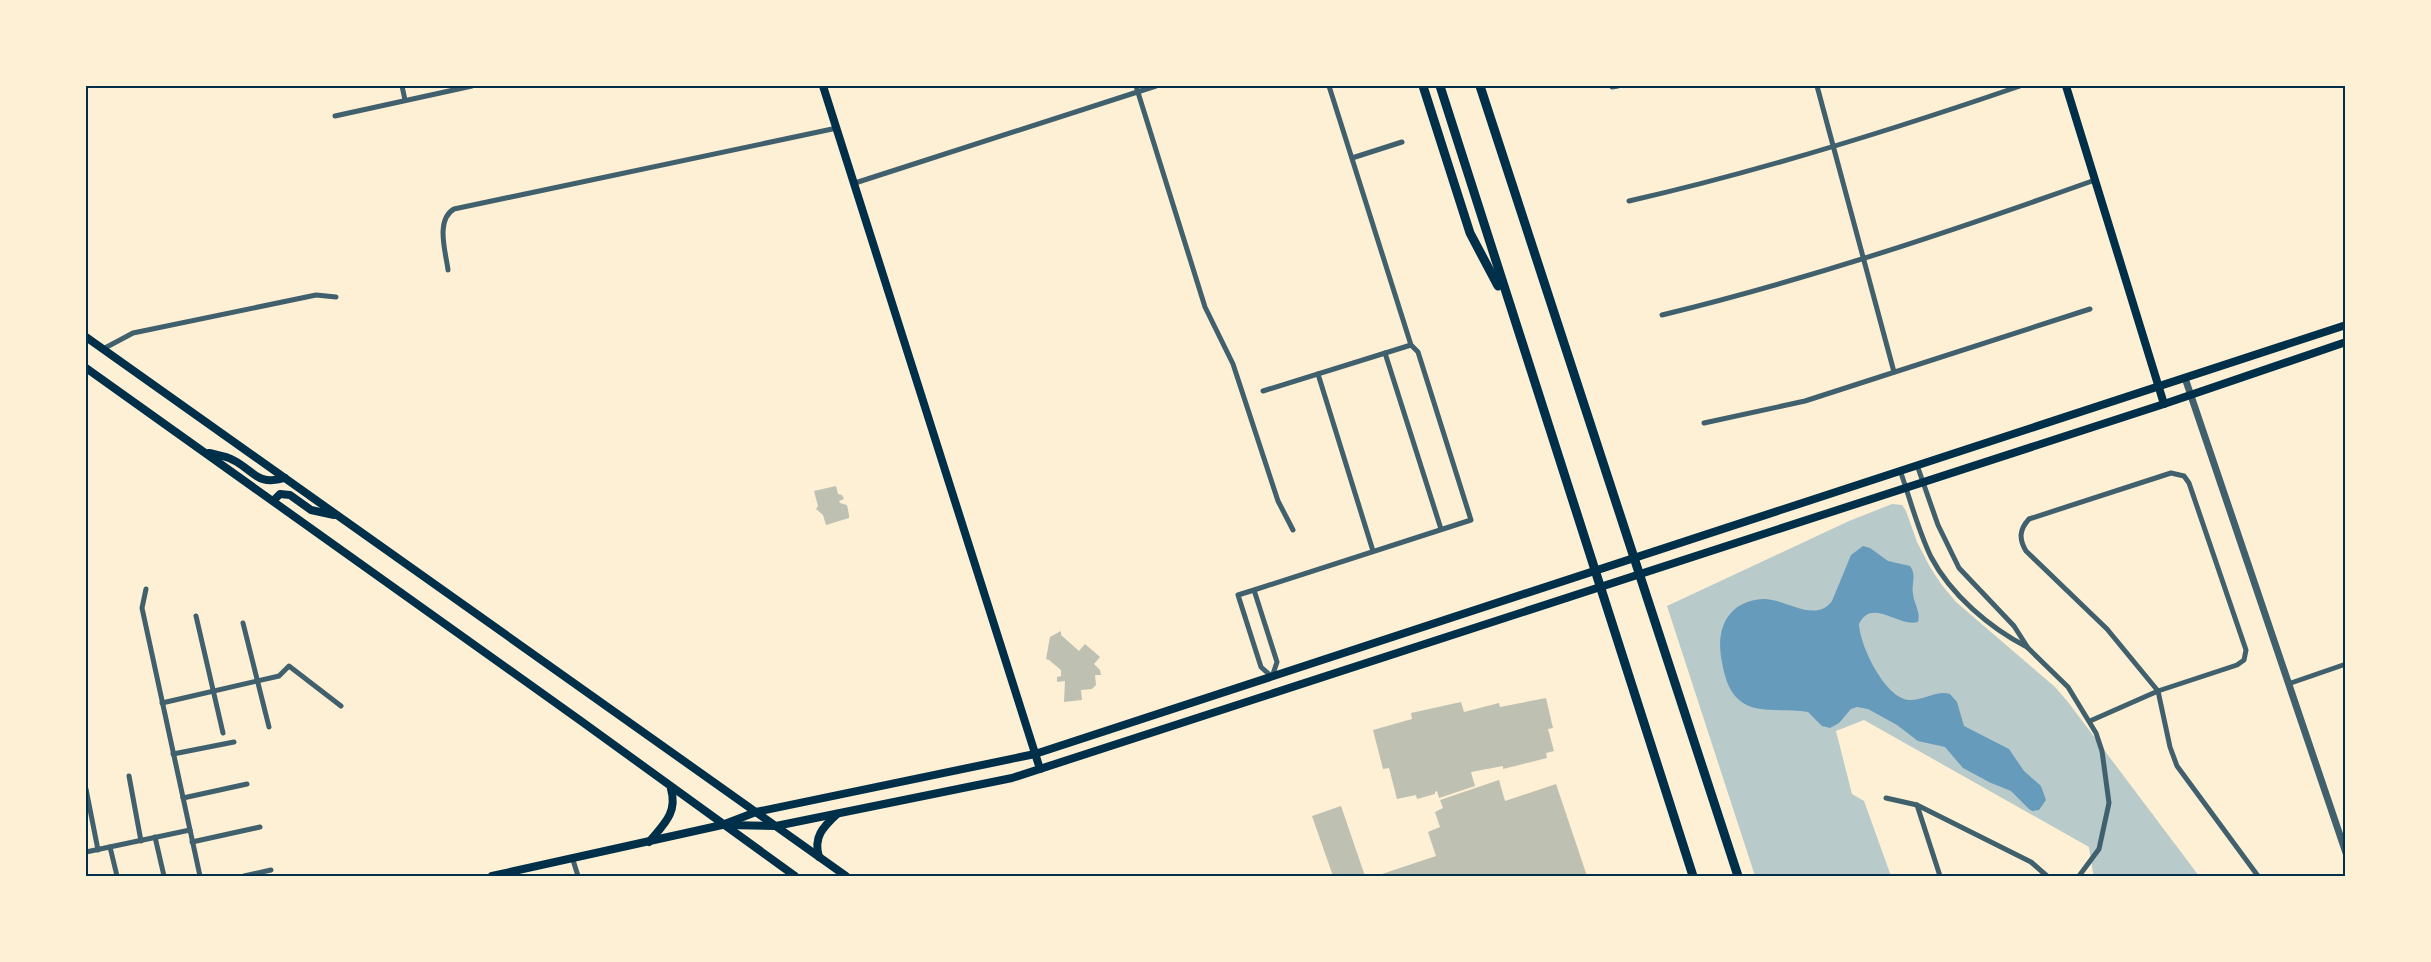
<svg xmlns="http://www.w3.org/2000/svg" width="2431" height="962" viewBox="0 0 2431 962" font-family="'DM Sans',sans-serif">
  <rect width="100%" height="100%" fill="#fdf0d5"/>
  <path fill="#b9caca" d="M1892,504L1902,505L1906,511L1917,542L1930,567L1941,584L1956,602L2055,687L2068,702L2199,876H2095L2093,873L2089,847L1864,720L1836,731L1852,794L1864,801L1891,876H1755L1667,606L1849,521Z"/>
  <path fill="#669bbc" d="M1863,546L1870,548L1888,561L1910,566C1917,575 1911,584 1913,594C1914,604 1921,612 1918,622C1899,628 1872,597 1859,624C1860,646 1885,698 1909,700C1923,701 1937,690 1950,694L1957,702L1964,726L2009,749L2024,771L2041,786L2046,800L2039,810L2032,811L2029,809L2011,791L1991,783L1963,768L1945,747L1918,741L1897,725L1868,709L1857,707L1851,709L1839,723L1830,728L1822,726L1808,712C1785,707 1756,716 1738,699C1728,690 1724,674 1722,662C1715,630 1727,601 1763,599C1784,598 1815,624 1832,601L1851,555Z"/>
  <g fill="#bec0b2">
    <path d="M836,486L838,494L842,495L844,499L839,501L840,503L847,505L849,515V518L826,525L823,515L816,509L818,506L814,491Z"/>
    <path d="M1061,631V635L1079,651L1085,644L1100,657L1094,664L1100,670L1101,675H1095L1096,685L1092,689L1081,690L1082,700L1064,702L1065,681L1057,682V677L1061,676V670L1049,660L1046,659L1050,637Z"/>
    <path d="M1546,698L1553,728L1548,729L1554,751L1546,753L1547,758L1503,769V766L1471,772L1475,786L1439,798L1437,791L1435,792V794L1417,799L1416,795L1397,799L1389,768L1383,769L1373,730L1412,719L1411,713L1461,702L1464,712L1499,703L1500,707Z"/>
    <path d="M1499,780L1505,801L1556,784L1587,876H1376L1436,856L1428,832L1440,827L1435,812L1443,808L1440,800Z"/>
    <path d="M1341,806L1365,876H1333L1312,816Z"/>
  </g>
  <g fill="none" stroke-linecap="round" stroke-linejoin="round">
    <g stroke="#3f606c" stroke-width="5">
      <path d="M402,86L405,100"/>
      <path d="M1136,86L1205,307L1233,364L1278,501L1293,530"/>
      <path d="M1817,86L1894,372"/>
      <path d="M1612,87L1618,86"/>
      <path d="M335,116L472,86"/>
      <path d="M1352,158L1402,142"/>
      <path d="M855,183L1156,86"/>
      <path d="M1629,201C1761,171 1892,130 2020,86"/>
      <path d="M448,270C446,253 435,220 454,209L837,128"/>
      <path d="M1662,315C1810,279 1952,231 2095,180"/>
      <path d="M103,349L133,333L316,295L336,297"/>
      <path d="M1385,353L1441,529"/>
      <path d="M1318,374L1373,551"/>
      <path d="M1263,391L1411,345"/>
      <path d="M1704,423L1805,401L2090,309"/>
      <path d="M1917,465L1938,525L1959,568L2014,626L2028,648L2068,687L2096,733L2102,751L2109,803L2099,849L2079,876"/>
      <path d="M1900,470C1910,499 1918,530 1931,557C1951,595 1990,628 2027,647"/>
      <path d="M146,589L142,608L200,876"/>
      <path d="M1254,590L1277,662L1272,677L1261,667L1238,595L1254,590L1471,520L1418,352L1411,345L1329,86"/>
      <path d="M196,616L223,733"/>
      <path d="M243,623L269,727"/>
      <path d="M2288,684L2346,664"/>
      <path d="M162,703L279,676L289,666L341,706"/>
      <path d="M2090,721L2158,691L2237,665L2244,660L2246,650L2189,483L2184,476L2171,473L2029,519C2019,530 2019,539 2026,551L2107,629L2158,691L2170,747L2177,766L2258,876"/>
      <path d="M173,754L234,742"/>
      <path d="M129,776L141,841"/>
      <path d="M86,789L98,850"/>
      <path d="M183,798L247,784"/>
      <path d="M1886,798L1917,805L2031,862L2047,876"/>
      <path d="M1917,805L1940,876"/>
      <path d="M155,837L164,876"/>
      <path d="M192,842L260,827"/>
      <path d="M110,847L117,876"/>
      <path d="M86,852L190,830"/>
      <path d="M573,860L578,876"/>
      <path d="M244,876L271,870"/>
    </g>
    <path stroke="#3f606c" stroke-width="7" d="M2185,378L2346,853"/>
    <g stroke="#003049" stroke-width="8">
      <path d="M823,86L1040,769"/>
      <path d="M2066,86L2164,404"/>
      <path d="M727,825L776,826L1012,778L2164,404L2346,342"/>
      <path d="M492,876L722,825L756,812L1035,754L2346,325"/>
    </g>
    <g stroke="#003049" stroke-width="8">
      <path d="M86,337L846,876"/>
      <path d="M86,368L581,721L795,876"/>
      <path d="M209,453C217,455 226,456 233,460C255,471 256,486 285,478"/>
      <path d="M273,501L280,494L290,495L311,510L334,515"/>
      <path d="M649,842C663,825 678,813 671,789"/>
      <path d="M819,857C813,837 823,827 837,814"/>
    </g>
    <g stroke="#003049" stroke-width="9">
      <path d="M1423,86L1470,233L1498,286"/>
      <path d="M1440,86L1693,876"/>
      <path d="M1480,86L1738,876"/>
    </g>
  </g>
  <rect width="2431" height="962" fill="none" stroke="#fdf0d5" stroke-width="174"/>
  <rect x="87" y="87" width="2257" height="788" fill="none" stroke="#003049" stroke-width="2"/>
</svg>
